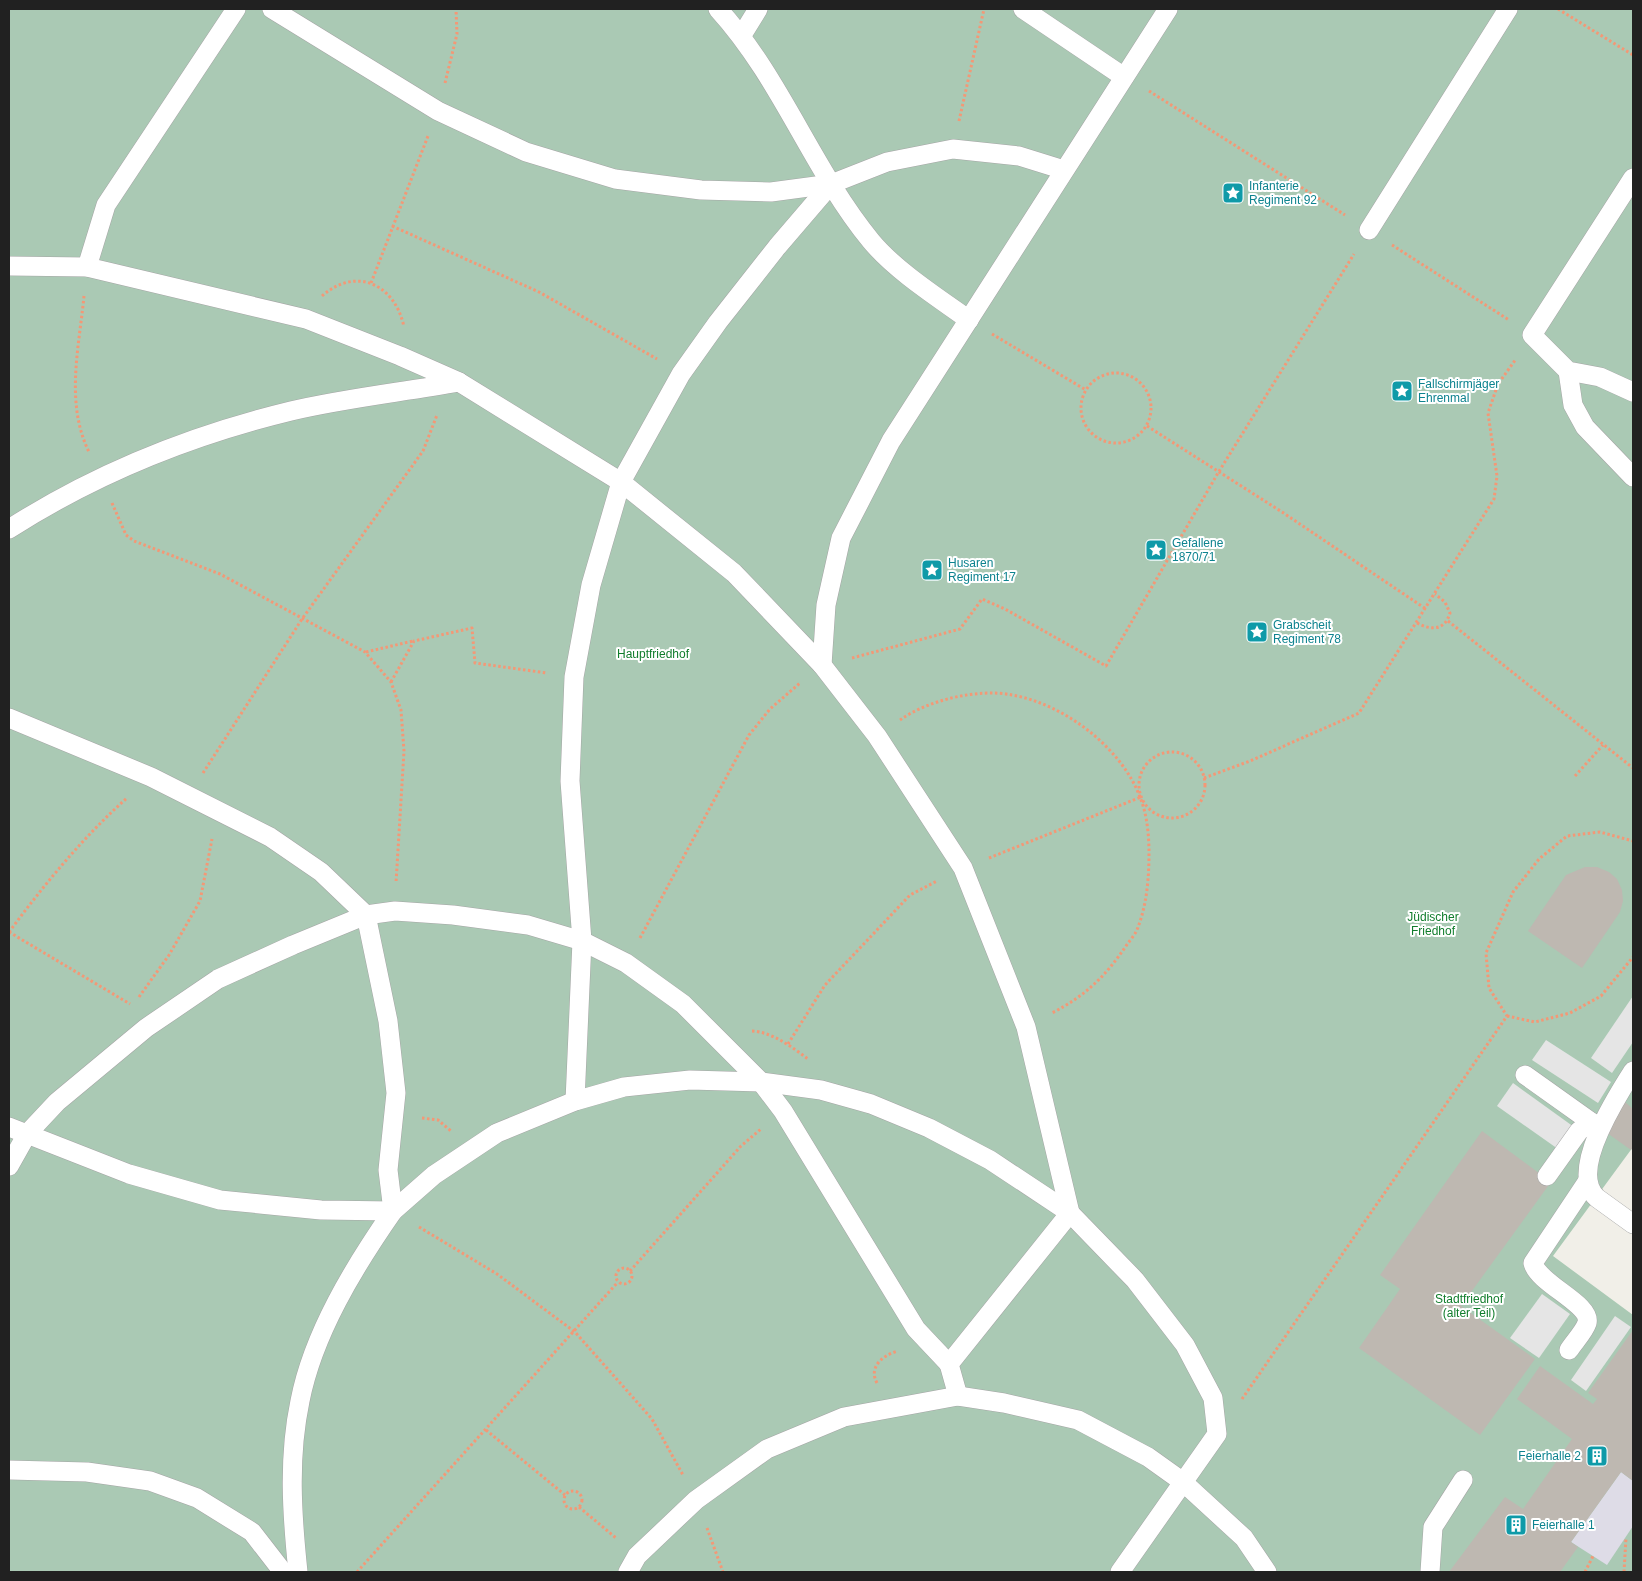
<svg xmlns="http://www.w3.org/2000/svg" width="1642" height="1581" viewBox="0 0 1642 1581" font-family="Helvetica,sans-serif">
  <rect width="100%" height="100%" fill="#f1efe8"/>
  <path fill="#aac9b4" d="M9,9H1633V1147L1553,1256L1633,1315V1572H9Z"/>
  <g fill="#e5e5e5">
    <path d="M1633,996V1042L1612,1073L1591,1058Z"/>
    <path d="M1546,1040L1611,1082L1598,1103L1532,1060Z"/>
    <path d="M1513,1083L1574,1127L1558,1149L1497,1106Z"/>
    <path d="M1542,1294L1570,1314L1539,1358L1510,1338Z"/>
    <path d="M1615,1316L1631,1327L1586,1391L1571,1380Z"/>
  </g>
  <path fill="#dedce7" d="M1621,1472L1633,1481V1526L1607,1565L1571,1542Z"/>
  <g fill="#beb8b1">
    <path d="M1585,867H1597L1609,872L1617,879L1622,890L1623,901L1620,912L1582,968L1528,931L1566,875Z"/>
    <path d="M1624,1101L1633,1109V1147L1631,1150L1603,1130Z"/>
    <path d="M1482,1131L1551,1182L1461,1306L1535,1359L1480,1435L1359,1348L1400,1289L1380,1275Z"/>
    <path d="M1633,1330V1481L1621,1472L1571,1542L1578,1547L1560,1572H1449L1505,1497L1523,1509L1572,1439L1517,1399L1540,1366L1593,1404L1597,1399L1588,1393Z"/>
  </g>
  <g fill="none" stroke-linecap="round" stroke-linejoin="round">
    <g stroke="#a5a5a5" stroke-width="20">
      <g id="lane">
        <path d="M272,9L438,111L526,152L615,179L701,190L771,192L831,184"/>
        <path d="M718,9C781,78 812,169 871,241C896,271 937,297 969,320"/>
        <path d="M1023,9L1124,77"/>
        <path d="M742,35L758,9"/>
        <path d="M1633,178L1532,335L1568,371L1600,377L1633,392"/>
        <path d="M1369,230L1508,9"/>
        <path d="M9,266L87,267L306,319L400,356L459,382L621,482L734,573L822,665L877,736L963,868L1026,1027L1070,1213L949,1364L958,1396"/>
        <path d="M87,267L106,205L236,9"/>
        <path d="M1568,371L1573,405L1585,427L1633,477"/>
        <path d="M9,529C95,474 192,435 291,411C346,398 404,392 459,382"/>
        <path d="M822,665L826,605L841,538L891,441L1168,9"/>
        <path d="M9,718L151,777L270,837L321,872L366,915L388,1021L396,1093L388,1170L393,1211C354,1267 313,1334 300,1401C288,1458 292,1515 298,1572"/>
        <path d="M1633,1071C1617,1096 1568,1172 1597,1198L1633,1224"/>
        <path d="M1525,1075L1591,1122"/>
        <path d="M575,1101L582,941L570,781L574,677L591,585L621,482L681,374L718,322L777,247L831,184L887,162L953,149L1019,156L1064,170"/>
        <path d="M9,1127L129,1174L220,1200L321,1210L393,1211L434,1175L497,1133L575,1101L624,1087L690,1080L761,1082L821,1090L871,1104L929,1128L990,1160L1070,1213L1135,1280L1185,1345L1213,1398L1217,1434L1120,1572"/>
        <path d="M9,1166L27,1134L57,1102L146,1028L218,979L293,945L366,915L395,911L453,915L528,925L582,941L626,963L683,1004L761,1082L783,1111L916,1329L949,1364"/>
        <path d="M1547,1176L1579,1131L1591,1122L1599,1128"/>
        <path d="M1569,1350C1574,1342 1584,1332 1587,1323C1592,1304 1538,1284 1533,1263L1587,1182"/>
        <path d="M9,1470L87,1472L150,1481L197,1498L252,1532L283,1572"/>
        <path d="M628,1572L637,1556L696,1500L767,1449L844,1417L958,1396L1004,1403L1078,1420L1148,1457L1183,1482L1244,1538L1267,1572"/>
        <path d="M1430,1572L1433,1527L1463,1480"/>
      </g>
    </g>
    <g stroke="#f49876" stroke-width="3" stroke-dasharray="2.5 2.5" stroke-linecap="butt">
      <path d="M1558,9L1633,55"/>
      <path d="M445,83L457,34L456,9"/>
      <path d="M1149,91L1345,215"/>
      <path d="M959,121L984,9"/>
      <path d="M392,226L539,292L657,359"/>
      <path d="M1392,245L1509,320"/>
      <path d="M371,283L428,136"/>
      <path d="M84,296C79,348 65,403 89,452"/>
      <path d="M322,296C356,266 395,284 404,327"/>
      <path d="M992,334L1086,390"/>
      <circle cx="1116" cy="408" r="35"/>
      <path d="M1147,426L1282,512L1426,609"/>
      <path d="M112,503L126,535L134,541L220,574L365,652L391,682L401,710L404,751L396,883"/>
      <path d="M1448,621L1633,768"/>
      <path d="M1417,623C1432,631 1445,630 1450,613L1445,602L1435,594"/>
      <path d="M366,652L413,641"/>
      <path d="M852,658L960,629L982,599L1005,609L1106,666L1218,473L1354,254"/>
      <path d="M391,682L414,641L472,628L475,663L547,673"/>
      <path d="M900,720C928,700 979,688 1012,695C1064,704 1121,747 1140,797C1147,814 1149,835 1149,853C1149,877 1147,904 1138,927C1136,934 1130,940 1126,946C1105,977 1085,996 1052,1013"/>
      <circle cx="1172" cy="785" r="33"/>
      <path d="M203,773L302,619L423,451L437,415"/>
      <path d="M1575,776L1603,745"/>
      <path d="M1204,778L1250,761L1359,713L1494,499L1497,476L1488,413L1498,384L1516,359"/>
      <path d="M989,858L1141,797"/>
      <path d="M9,932C44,885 83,837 127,798"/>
      <path d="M9,932L130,1004"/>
      <path d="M640,938L749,735L770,709L800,683"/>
      <path d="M139,997L169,955L200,901L212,839"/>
      <path d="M1507,1016L1535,1022L1570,1013L1601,996L1633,957"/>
      <path d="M752,1031C772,1032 792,1047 808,1059"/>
      <path d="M788,1044L825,985L910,895L937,881"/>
      <path d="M422,1118L438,1120L451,1131"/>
      <path d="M419,1227L497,1274L575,1332L652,1419L683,1475"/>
      <circle cx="624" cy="1276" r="8"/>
      <path d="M630,1271L741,1146L761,1129"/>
      <path d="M877,1383C868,1367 883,1355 898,1351"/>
      <path d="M1242,1399L1507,1016L1489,988L1486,953L1513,892L1539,859L1567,836L1600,832L1633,841"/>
      <path d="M486,1430L565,1495"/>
      <circle cx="573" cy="1500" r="9"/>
      <path d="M579,1507L616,1538"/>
      <path d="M707,1528L723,1572"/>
      <path d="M357,1572L618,1282"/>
      <path d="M1585,1572L1593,1556"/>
      <path d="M1624,1572L1626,1538"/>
    </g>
    <use href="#lane" stroke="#fff" stroke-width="19"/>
  </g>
  <defs>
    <g id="sight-square" transform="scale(1.125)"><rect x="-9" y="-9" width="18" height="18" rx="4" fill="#0f9aa8" stroke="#fff"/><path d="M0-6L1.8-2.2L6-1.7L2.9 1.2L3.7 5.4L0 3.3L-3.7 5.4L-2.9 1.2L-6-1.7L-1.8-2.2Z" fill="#fff"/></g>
    <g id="building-square" transform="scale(1.125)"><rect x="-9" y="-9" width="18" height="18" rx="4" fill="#0f9aa8" stroke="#fff"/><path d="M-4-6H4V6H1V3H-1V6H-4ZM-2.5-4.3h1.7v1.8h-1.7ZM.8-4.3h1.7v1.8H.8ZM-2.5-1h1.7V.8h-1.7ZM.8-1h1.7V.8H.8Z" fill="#fff"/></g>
  </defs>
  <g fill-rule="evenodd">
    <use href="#sight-square" x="1233" y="193"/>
    <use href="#sight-square" x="1402" y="391"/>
    <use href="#sight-square" x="1156" y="550"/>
    <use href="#sight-square" x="932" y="570"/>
    <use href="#sight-square" x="1257" y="632"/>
    <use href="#building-square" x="1597" y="1456"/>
    <use href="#building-square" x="1516" y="1525"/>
  </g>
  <g text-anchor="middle" stroke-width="4" stroke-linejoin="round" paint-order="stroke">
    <g font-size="12" fill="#0d838f" stroke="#fff" text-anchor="start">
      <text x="1249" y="190">Infanterie<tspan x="1249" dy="14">Regiment 92</tspan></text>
      <text x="1418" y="388">Fallschirmjäger<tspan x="1418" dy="14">Ehrenmal</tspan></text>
      <text x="1172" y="547">Gefallene<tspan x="1172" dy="14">1870/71</tspan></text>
      <text x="948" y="567">Husaren<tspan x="948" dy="14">Regiment 17</tspan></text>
      <text x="1273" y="629">Grabscheit<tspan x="1273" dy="14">Regiment 78</tspan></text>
      <text x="1581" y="1460" text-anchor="end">Feierhalle 2</text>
      <text x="1532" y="1529">Feierhalle 1</text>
    </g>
    <g font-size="12" fill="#117d2c" stroke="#fff">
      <text x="653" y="658">Hauptfriedhof</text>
      <text x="1433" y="921">Jüdischer<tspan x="1433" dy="14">Friedhof</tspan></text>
      <text x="1469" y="1303">Stadtfriedhof<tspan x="1469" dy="14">(alter Teil)</tspan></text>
    </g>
  </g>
  <rect width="1642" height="1581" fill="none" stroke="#212121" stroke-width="20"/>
</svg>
